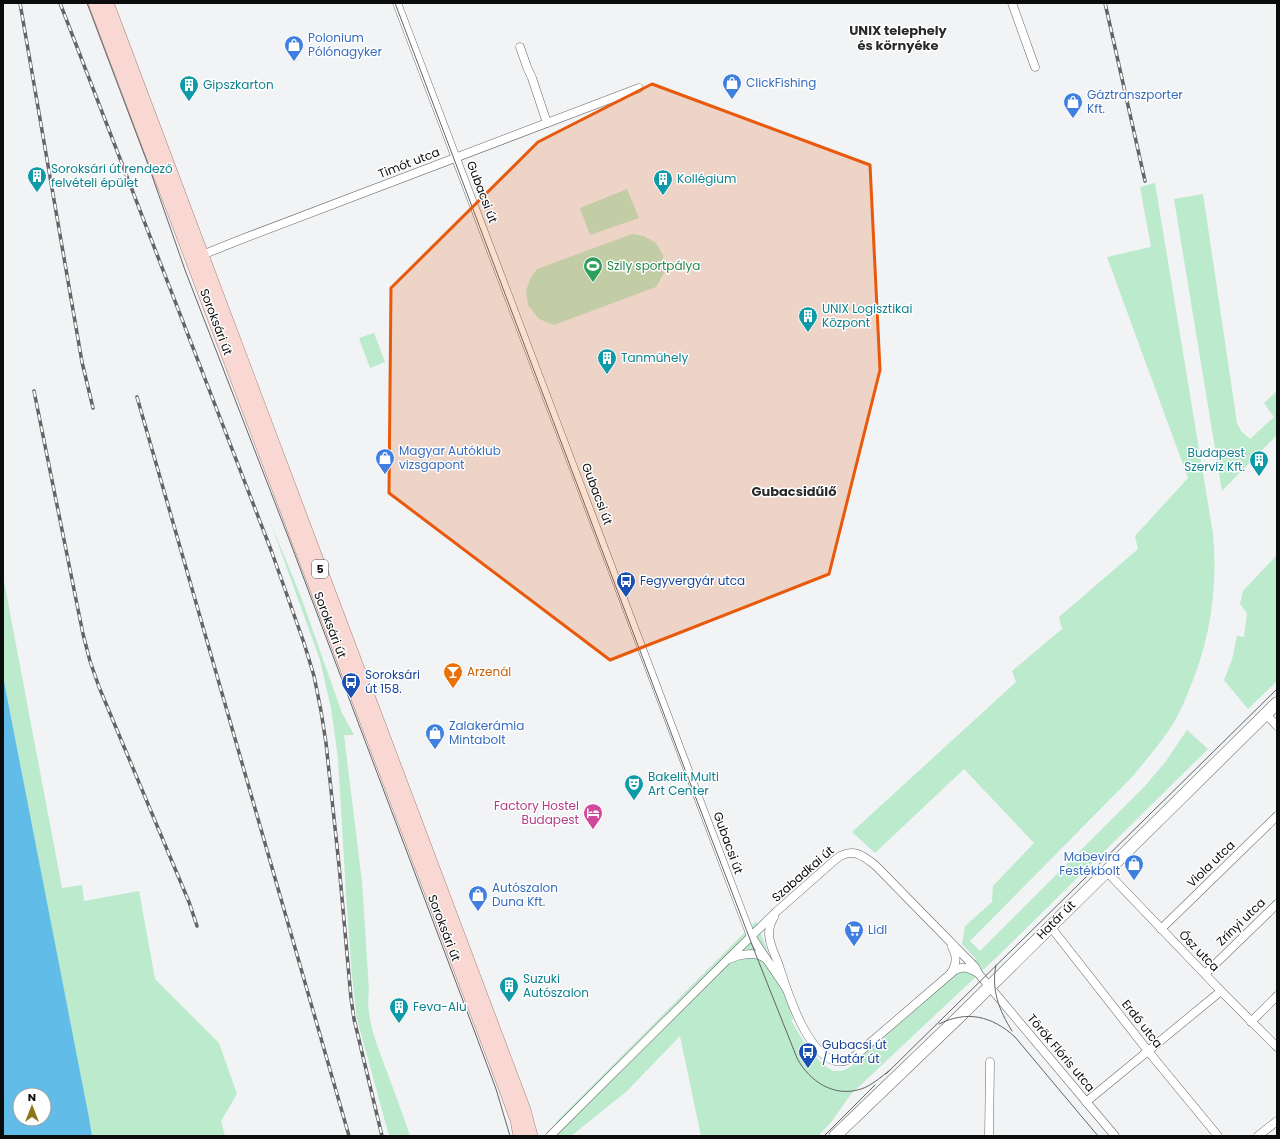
<svg xmlns="http://www.w3.org/2000/svg" width="1280" height="1139" viewBox="0 0 1280 1139" font-family="Poppins,sans-serif">
  <rect width="100%" height="100%" fill="#f1f3f5"/>
  <g fill="#bbeacc">
    <path d="M1155,183L1213,534C1218,591 1210,642 1187,695C1182,707 1176,720 1169,730C1158,746 1145,761 1133,776L970,941L980,951L1145,786L1166,761L1187,730L1208,749L999,955L851,1094L832,1121L818,1136H701L680,1036L627,1091L571,1136H556V1122L756,921L793,1019L791,1020C802,1040 814,1060 833,1071H842L850,1067L956,974L976,959L962,944L965,926L992,902L993,886L1034,843L964,769L875,853L852,832L1016,682L1012,671L1062,629L1059,617L1138,549L1135,536L1188,478L1107,257L1151,247L1140,187Z"/>
    <path d="M627,189L639,218L590,235L580,208Z"/>
    <path d="M1203,194L1237,423L1241,431L1250,439L1274,417L1264,403L1277,391V435L1222,491L1174,199Z"/>
    <path d="M632,234L644,236L656,243L663,255L664,273L656,287L554,325L539,319L528,305L526,291L530,279L537,269Z"/>
    <path d="M374,333L385,362L370,368L359,338Z"/>
    <path d="M271,524L301,597L342,713L354,735H344L362,882L369,991C365,1018 378,1047 387,1072C395,1093 403,1115 410,1136H390L388,1132L357,1019L352,976L346,894L338,758L331,708L320,660Z"/>
    <path d="M1277,555V681L1248,709L1224,680L1232,660L1237,636L1244,637L1247,613L1240,604L1243,591Z"/>
    <path d="M3,576L62,888L82,885L84,901L139,891L155,979L219,1043L237,1094L221,1121L225,1136H92L3,676Z"/>
  </g>
  <path fill="#61bde7" fill-rule="evenodd" d="M3,676L89,1118L92,1136H3ZM20,1095H44V1119H20Z"/>
  <g fill="none" stroke-linecap="round" stroke-linejoin="round">
    <g stroke="#666769" stroke-width="9">
      <g id="minor">
        <path d="M397,3L580,485L739,905L751,936L786,988"/>
        <path d="M1012,3L1035,67"/>
        <path d="M520,47L527,67L532,78L547,123"/>
        <path d="M199,257L202,255L242,239L639,88"/>
        <path d="M1266,714L1277,726"/>
        <path d="M1106,871L1221,991L1277,1047"/>
        <path d="M774,917C771,922 769,928 769,934C769,945 776,956 779,966C787,991 807,1055 836,1061C844,1063 850,1059 856,1055L955,970C964,965 970,969 978,973L1115,1136"/>
        <path d="M1050,926L1148,1051L1218,1136"/>
        <path d="M1161,929L1277,816"/>
        <path d="M729,959C740,954 757,951 766,959"/>
        <path d="M951,973C957,963 957,956 952,947"/>
        <path d="M1205,974L1277,904"/>
        <path d="M1251,1022L1277,996"/>
        <path d="M1086,1102L1221,991"/>
        <path d="M550,1136L727,960L776,912L836,859C852,847 863,855 876,866L975,967L978,973"/>
        <path d="M989,1136L990,1062"/>
        <path d="M1258,1136L1277,1121"/>
      </g>
    </g>
    <g stroke="#666769" stroke-width="13">
      <path id="secondary" d="M835,1136L959,1017L1277,703"/>
    </g>
    <g stroke="#a3807a" stroke-width="14">
      <g id="primary">
        <path d="M95,3L506,1090L517,1120L520,1136"/>
        <path d="M107,3L524,1110L531,1136"/>
      </g>
    </g>
    <use href="#minor" stroke="#fff" stroke-width="8"/>
    <use href="#secondary" stroke="#fff" stroke-width="12"/>
    <use href="#primary" stroke="#f9d8d3" stroke-width="13"/>
    <g stroke="#636465" stroke-width="1">
      <path d="M87,3L149,167L185,270L289,539L474,1030L496,1089L510,1136"/>
      <path d="M395,3L684,767L756,955L797,1058C809,1081 834,1098 861,1089C871,1086 881,1077 890,1070"/>
      <path d="M996,965C991,990 999,1010 1012,1031"/>
      <path d="M939,1024C967,1010 992,1016 1015,1037L1098,1136"/>
      <path d="M886,1074L1277,689"/>
      <path d="M824,1136L875,1085"/>
    </g>
    <g stroke="#636465" stroke-width="3.5">
      <g id="rail">
        <path d="M20,3L82,362L93,408"/>
        <path d="M60,3L271,550L304,643L314,676L321,711L326,743L339,865L351,998L354,1019L382,1136"/>
        <path d="M1105,3L1145,181"/>
        <path d="M34,391L83,634L90,661L99,687L189,902L197,926"/>
        <path d="M137,397L349,1136"/>
      </g>
    </g>
    <use href="#rail" stroke="#fff" stroke-width="2" stroke-dasharray="6" stroke-linecap="butt"/>
  </g>
  <path fill="#e8590c" fill-opacity="0.2" stroke="#e8590c" stroke-width="3" stroke-linejoin="round" d="M652,84L870,165L880,370L829,574L610,660L389,493L391,288L538,142Z"/>
  <defs>
    <g id="shop-pin" transform="scale(1)"><path d="M0 17L-7.5 6A9.5 9.5 0 1 1 7.5 6Z" fill="#3f7fe0" stroke="#fff"/><path d="M-5-2.5h2.3a2.7 3.5 0 0 1 5.4 0H5L5.5 6h-11ZM-1.5-2.5h3a1.5 2.3 0 0 0-3 0Z" fill="#fff"/></g>
    <g id="building-pin" transform="scale(1)"><path d="M0 17L-7.5 6A9.5 9.5 0 1 1 7.5 6Z" fill="#0f9aa8" stroke="#fff"/><path d="M-4-6H4V6H1V3H-1V6H-4ZM-2.5-4.3h1.7v1.8h-1.7ZM.8-4.3h1.7v1.8H.8ZM-2.5-1h1.7V.8h-1.7ZM.8-1h1.7V.8H.8Z" fill="#fff"/></g>
    <g id="stadium-pin" transform="scale(1)"><path d="M0 17L-7.5 6A9.5 9.5 0 1 1 7.5 6Z" fill="#2e9e5b" stroke="#fff"/><path d="M0-5a6.5 5 0 1 0 0 10a6.5 5 0 1 0 0-10ZM-3.5-1.8h7v3.6h-7Z" fill="#fff"/></g>
    <g id="bus-pin" transform="scale(1)"><path d="M0 17L-7.5 6A9.5 9.5 0 1 1 7.5 6Z" fill="#1a4fb4" stroke="#fff"/><path d="M-5-6H5V4H4V6H2V4H-2V6H-4V4H-5ZM-3.5-4V0h7V-4ZM-3.5 1.2v1.5H-2V1.2ZM2 1.2v1.5H3.5V1.2Z" fill="#fff"/></g>
    <g id="bar-pin" transform="scale(1)"><path d="M0 17L-7.5 6A9.5 9.5 0 1 1 7.5 6Z" fill="#e8710a" stroke="#fff"/><path d="M-6-5H6L.8 .8V4.5H3.5V6h-7V4.5H-.8V.8Z" fill="#fff"/></g>
    <g id="theatre-pin" transform="scale(1)"><path d="M0 17L-7.5 6A9.5 9.5 0 1 1 7.5 6Z" fill="#0f9aa8" stroke="#fff"/><path d="M-5-5.5Q0-4 5-5.5V0Q5 5 0 6Q-5 5-5 0ZM-3.3-2.5H-1v1.5H-3.3ZM1-2.5H3.3v1.5H1ZM-2.8 1Q0 5.5 2.8 1Z" fill="#fff"/></g>
    <g id="hotel-pin" transform="scale(1)"><path d="M0 17L-7.5 6A9.5 9.5 0 1 1 7.5 6Z" fill="#d1479c" stroke="#fff"/><path d="M-6-4.5h1.5V1H6V5H4.5V3h-9V5H-6ZM-4 0a1.8 1.8 0 1 1 3.6 0ZM.5 0V-2.5h3Q6-2.5 6 0Z" fill="#fff"/></g>
    <g id="supermarket-pin" transform="scale(1)"><path d="M0 17L-7.5 6A9.5 9.5 0 1 1 7.5 6Z" fill="#3f7fe0" stroke="#fff"/><path d="M-6-5.5h2.5l.6 2H6L4.5 2H-2.5L-4.4-4H-6ZM-1.5 3.2a1.3 1.3 0 1 0 .1 0ZM3 3.2a1.3 1.3 0 1 0 .1 0Z" fill="#fff"/></g>
  </defs>
  <g fill-rule="evenodd">
    <use href="#shop-pin" x="294" y="45"/>
    <use href="#shop-pin" x="732" y="83"/>
    <use href="#building-pin" x="189" y="85"/>
    <use href="#shop-pin" x="1073" y="102"/>
    <use href="#building-pin" x="37" y="176"/>
    <use href="#building-pin" x="663" y="179"/>
    <use href="#stadium-pin" x="593" y="266"/>
    <use href="#building-pin" x="808" y="316"/>
    <use href="#building-pin" x="607" y="358"/>
    <use href="#shop-pin" x="385" y="458"/>
    <use href="#building-pin" x="1259" y="460"/>
    <use href="#bus-pin" x="626" y="581"/>
    <use href="#bar-pin" x="453" y="672"/>
    <use href="#bus-pin" x="351" y="682"/>
    <use href="#shop-pin" x="435" y="733"/>
    <use href="#theatre-pin" x="634" y="784"/>
    <use href="#hotel-pin" x="593" y="813"/>
    <use href="#shop-pin" x="1134" y="864"/>
    <use href="#shop-pin" x="478" y="895"/>
    <use href="#supermarket-pin" x="854" y="930"/>
    <use href="#building-pin" x="509" y="986"/>
    <use href="#building-pin" x="399" y="1007"/>
    <use href="#bus-pin" x="808" y="1052"/>
  </g>
  <g text-anchor="middle" stroke-width="3" stroke-linejoin="round" paint-order="stroke">
    <rect fill="#fff" stroke="#545555" stroke-width="1" x="312" y="560" width="16" height="18" rx="3"/>
    <g font-size="11" font-weight="bold" fill="#0b0c0c">
      <text x="320" y="573">5</text>
    </g>
    <g font-size="12" fill="#366cbe" stroke="#fff" text-anchor="start">
      <text x="308" y="42">Polonium<tspan x="308" dy="14">Pólónagyker</tspan></text>
      <text x="746" y="87">ClickFishing</text>
      <text x="1087" y="99">Gáztranszporter<tspan x="1087" dy="14">Kft.</tspan></text>
      <text x="399" y="455">Magyar Autóklub<tspan x="399" dy="14">vizsgapont</tspan></text>
      <text x="449" y="730">Zalakerámia<tspan x="449" dy="14">Mintabolt</tspan></text>
      <text x="1120" y="861" text-anchor="end">Mabevira<tspan x="1120" dy="14">Festékbolt</tspan></text>
      <text x="492" y="892">Autószalon<tspan x="492" dy="14">Duna Kft.</tspan></text>
      <text x="868" y="934">Lidl</text>
    </g>
    <g font-size="12" fill="#0d838f" stroke="#fff" text-anchor="start">
      <text x="203" y="89">Gipszkarton</text>
      <text x="51" y="173">Soroksári út rendező<tspan x="51" dy="14">felvételi épület</tspan></text>
      <text x="677" y="183">Kollégium</text>
      <text x="822" y="313">UNIX Logisztikai<tspan x="822" dy="14">Központ</tspan></text>
      <text x="621" y="362">Tanműhely</text>
      <text x="1245" y="457" text-anchor="end">Budapest<tspan x="1245" dy="14">Szerviz Kft.</tspan></text>
      <text x="648" y="781">Bakelit Multi<tspan x="648" dy="14">Art Center</tspan></text>
      <text x="523" y="983">Suzuki<tspan x="523" dy="14">Autószalon</tspan></text>
      <text x="413" y="1011">Feva-Alu</text>
    </g>
    <g font-size="12" fill="#0b0c0c" stroke="#fff">
      <text transform="translate(409 163) rotate(-21)" y="4">Timót utca</text>
      <text transform="translate(482 192) rotate(69)" y="4">Gubacsi út</text>
      <text transform="translate(216 322) rotate(69)" y="4">Soroksári út</text>
      <text transform="translate(597 494) rotate(69)" y="4">Gubacsi út</text>
      <text transform="translate(330 625) rotate(69)" y="4">Soroksári út</text>
      <text transform="translate(728 843) rotate(70)" y="4">Gubacsi út</text>
      <text transform="translate(1211 864) rotate(-44)" y="4">Viola utca</text>
      <text transform="translate(803 874) rotate(-41)" y="4">Szabadkai út</text>
      <text transform="translate(1056 920) rotate(-45)" y="4">Határ út</text>
      <text transform="translate(1241 922) rotate(-44)" y="4">Zrínyi utca</text>
      <text transform="translate(444 928) rotate(69)" y="4">Soroksári út</text>
      <text transform="translate(1199 951) rotate(46)" y="4">Ősz utca</text>
      <text transform="translate(1142 1024) rotate(52)" y="4">Erdő utca</text>
      <text transform="translate(1061 1053) rotate(50)" y="4">Török Flóris utca</text>
    </g>
    <g font-size="12" fill="#27864d" stroke="#fff" text-anchor="start">
      <text x="607" y="270">Szily sportpálya</text>
    </g>
    <g font-size="12" fill="#164399" stroke="#fff" text-anchor="start">
      <text x="640" y="585">Fegyvergyár utca</text>
      <text x="365" y="679">Soroksári<tspan x="365" dy="14">út 158.</tspan></text>
      <text x="822" y="1049">Gubacsi út<tspan x="822" dy="14">/ Határ út</tspan></text>
    </g>
    <g font-size="12" fill="#c56008" stroke="#fff" text-anchor="start">
      <text x="467" y="676">Arzenál</text>
    </g>
    <g font-size="12" fill="#b23c85" stroke="#fff" text-anchor="end">
      <text x="579" y="810">Factory Hostel<tspan x="579" dy="14">Budapest</tspan></text>
    </g>
    <g font-size="13" font-weight="bold" fill="#282a2b" stroke="#fff">
      <text x="898" y="35">UNIX telephely<tspan x="898" dy="15">és környéke</tspan></text>
      <text x="794" y="496">Gubacsidűlő</text>
    </g>
  </g>
  <rect width="1280" height="1139" fill="none" stroke="#0b0c0c" stroke-width="8"/>
  <g transform="translate(32 1107)"><circle r="19" fill="#ffffff" stroke="#9d9e9e"/>
  <path d="M0-3L7 15L0 10L-7 15Z" fill="#8c761b"/>
  <text y="-6" font-size="11" font-weight="bold" text-anchor="middle" fill="#0b0c0c">N</text>
  </g>
</svg>
